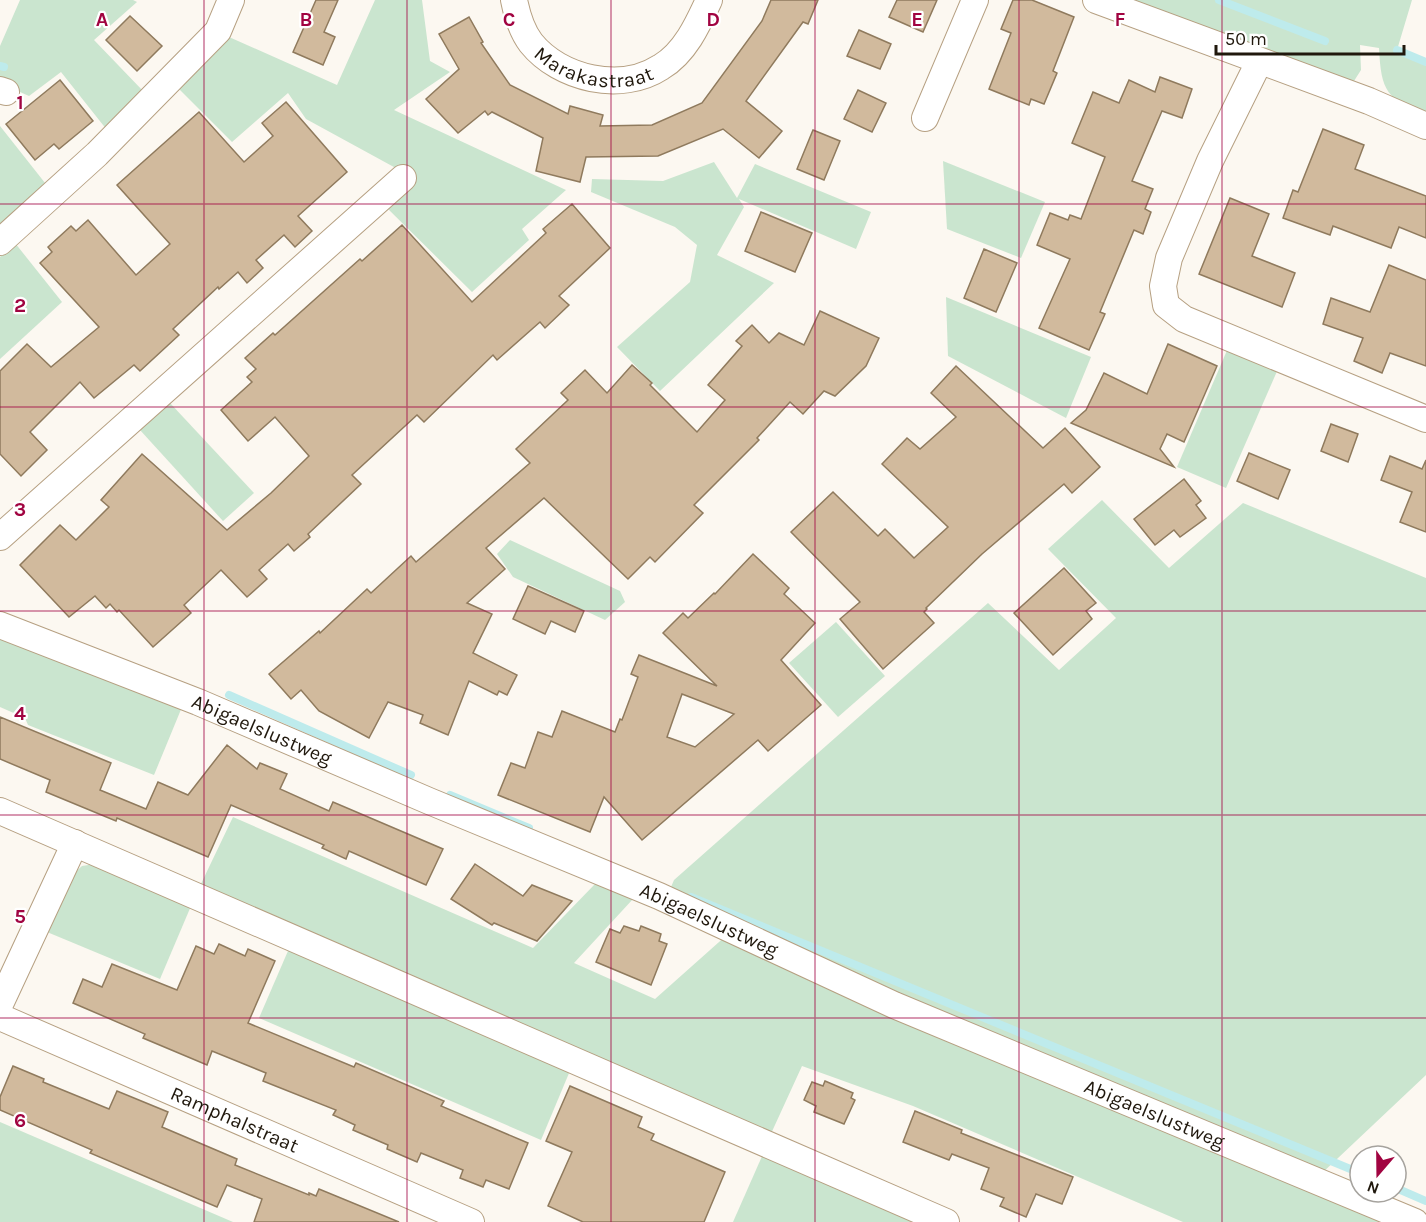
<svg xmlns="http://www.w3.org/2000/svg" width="1426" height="1222" viewBox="0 0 1426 1222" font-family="Karla,sans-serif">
  <rect width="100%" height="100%" fill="#fcf8f1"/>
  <g fill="#cae5cf">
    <path d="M20,0H133L137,2L94,40L144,92L107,130L61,72L29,96L0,83V46Z"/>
    <path d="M375,0H422L430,61L450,72L394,110L566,190L522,229L529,240L472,292L385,206L414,178L306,119L288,93L232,142L176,86L229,37L337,85Z"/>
    <path d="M1119,0H1412L1397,50L1426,62V117C1387,98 1381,92 1379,48L1360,45L1361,70L1354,81L1340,84Z"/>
    <path d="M0,126L49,188L0,232Z"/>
    <path d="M943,161L1045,202L1021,258L947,229Z"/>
    <path d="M714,162L737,198L755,164L871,212L856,249L739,199L744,207L717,255L774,283L660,391L617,347L690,282L697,245L675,227L591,192L592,179L663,181Z"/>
    <path d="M15,243L62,302L0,359V257Z"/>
    <path d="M946,297L1091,357L1066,418L948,356Z"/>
    <path d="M1228,348L1278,369L1226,488L1177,467Z"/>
    <path d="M170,403L254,493L223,521L140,430Z"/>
    <path d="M1102,500L1169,568L1243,503L1426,578V1075L1320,1175L668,894L674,880L988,603L1059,670L1116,618L1048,549Z"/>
    <path d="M510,540L620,591L625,602L605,620L513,577L497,554Z"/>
    <path d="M836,622L885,676L838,717L789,663Z"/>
    <path d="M0,633L182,707L154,775L28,725L25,718L0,707Z"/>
    <path d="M233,817L533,948L595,884L633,899L574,963L655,999L728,934L1396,1222H1183L913,1106L802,1066L769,1138L199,888Z"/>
    <path d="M95,864L191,906L160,979L47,932L71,876L82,866Z"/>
    <path d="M291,944L572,1066L541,1140L259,1018Z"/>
    <path d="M0,1122L233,1222H0Z"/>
    <path d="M763,1154L921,1222H733Z"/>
  </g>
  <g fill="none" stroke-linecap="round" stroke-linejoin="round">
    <g stroke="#beebec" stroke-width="8">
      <path d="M1219,0L1325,41"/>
      <path d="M1397,50L1426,62"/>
      <path d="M0,66L4,67"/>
      <path d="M229,695L411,775"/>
      <path d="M450,795L529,828"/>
      <path d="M691,897L1360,1173"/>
      <path d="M1396,1188L1426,1201"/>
    </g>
  </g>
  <g fill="#d1ba9d" stroke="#8f7a5d" stroke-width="1.5" fill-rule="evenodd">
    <path d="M316,0H338L324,32L335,37L323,65L293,52Z"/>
    <path d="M771,0H818L808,24L803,22L746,101L782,131L759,158L723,129L658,156L586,157L580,182L536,171L543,138L492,112L488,115L485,111L458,133L426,99L459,69L439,34L469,17L483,42L481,43L510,85L568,114L570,106L603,115L600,126L652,125L702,103L762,21Z"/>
    <path d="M897,0H937L923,32L889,17Z"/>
    <path d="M1013,0H1032L1074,17L1053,71L1057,73L1044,104L1031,99L1029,105L989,89L1011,33L1001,29Z"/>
    <path d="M130,16L162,46L137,71L106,40Z"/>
    <path d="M859,30L891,44L880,69L847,56Z"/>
    <path d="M1160,77L1192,89L1182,118L1162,111L1132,181L1153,189L1145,209L1151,212L1143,234L1134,230L1100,312L1105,314L1089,350L1039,328L1070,259L1037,245L1050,213L1068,220L1070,215L1081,219L1105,157L1072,143L1093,92L1119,103L1129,80L1155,92Z"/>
    <path d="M60,80L93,121L59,149L54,144L35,160L6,124Z"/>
    <path d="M858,90L886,103L872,132L844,119Z"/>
    <path d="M286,102L347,172L298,216L312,231L295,247L284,235L256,260L263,268L247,283L238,272L219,289L218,287L173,329L179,335L140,371L134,365L94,398L80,382L30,432L47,450L21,476L0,454V371L27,344L51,367L99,327L40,263L52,252L48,247L71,226L76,231L88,220L136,275L170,244L117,185L199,112L244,162L273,136L262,123Z"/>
    <path d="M1323,129L1364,145L1355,169L1426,196V238L1399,227L1391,248L1333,226L1330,235L1283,218L1293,190L1298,192Z"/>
    <path d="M813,130L840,141L824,180L797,169Z"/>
    <path d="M1230,198L1269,214L1252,256L1295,273L1282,307L1199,274Z"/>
    <path d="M572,204L610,248L559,296L569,305L545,328L540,322L497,360L493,355L424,422L417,415L352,475L361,484L308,534L310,537L294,551L288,544L259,570L267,579L247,597L221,570L184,605L191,613L153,647L119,610L117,612L110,604L106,608L95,596L69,617L20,565L60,525L76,540L109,507L101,500L142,454L227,530L271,493L309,456L275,417L248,441L221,410L252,382L247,377L256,369L245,358L273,333L275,335L360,259L362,261L402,225L472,302L546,233L543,229Z"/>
    <path d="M761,212L812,233L795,272L745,251Z"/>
    <path d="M984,249L1017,263L996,312L964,298Z"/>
    <path d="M1389,265L1426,280V366L1390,353L1382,373L1354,361L1363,338L1323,324L1331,298L1370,312Z"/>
    <path d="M820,311L879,338L866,366L835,396L824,391L803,414L790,402L757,438L759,440L694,505L703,513L655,562L650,557L628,579L544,498L486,548L505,569L467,603L492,614L473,653L517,675L507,695L499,691L497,695L469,681L448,735L420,723L423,715L388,702L369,738L319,711L301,690L291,699L269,674L319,631L320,633L367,589L371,593L411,556L416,562L530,463L516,449L568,400L561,393L585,370L607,393L632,365L652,383L650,385L697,432L725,400L708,385L742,346L736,341L752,325L769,343L779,333L804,345Z"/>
    <path d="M1168,344L1217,366L1184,442L1167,434L1160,449L1174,467L1071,423L1086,410L1104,373L1147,394Z"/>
    <path d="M956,366L1043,448L1065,428L1100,467L1072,493L1064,484L982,554L926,608L927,609L924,612L934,623L883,669L840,619L860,602L791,532L833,492L878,536L885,529L914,558L948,527L882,464L907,438L920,449L956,417L931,393Z"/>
    <path d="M1331,424L1358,434L1348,462L1321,451Z"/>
    <path d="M1249,453L1290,470L1278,499L1237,481Z"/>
    <path d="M1390,456L1422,469L1426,460V532L1400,522L1412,492L1381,480Z"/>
    <path d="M1184,479L1201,501L1196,505L1206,518L1180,537L1174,530L1155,545L1134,519Z"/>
    <path d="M753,554L789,588L784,594L815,623L781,660L821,705L768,751L758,740L642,840L604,797L590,832L498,795L511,763L525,768L538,732L552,737L562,711L615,732L620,719L622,720L638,677L631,674L639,655L717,686L663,633L683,613L688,618L714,593L715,594ZM682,694L734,714L695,747L667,737Z"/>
    <path d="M1064,568L1096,603L1086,611L1092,619L1053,655L1014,613Z"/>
    <path d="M528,586L584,611L575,632L551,621L545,634L513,619Z"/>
    <path d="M0,717L111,763L100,790L146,809L158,782L188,795L227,745L257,769L260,763L287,774L280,789L329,811L333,802L443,849L426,885L349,851L346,859L322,848L324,845L231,805L208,857L117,818L116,821L46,792L50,780L0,759Z"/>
    <path d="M475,864L523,896L532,885L572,901L537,941L494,923L492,925L451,899Z"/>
    <path d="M624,926L639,931L641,926L661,934L659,941L667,944L651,985L596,962L610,929L620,933Z"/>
    <path d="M219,944L245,956L248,949L275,961L248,1023L354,1067L356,1063L444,1101L441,1106L528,1143L509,1189L486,1180L483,1187L460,1178L463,1170L421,1153L417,1162L387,1149L388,1145L353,1130L355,1125L333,1115L336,1110L263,1081L266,1073L212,1051L207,1065L143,1038L145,1034L73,1003L83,979L102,987L112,964L177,990L196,946L214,954Z"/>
    <path d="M13,1066L44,1079L43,1082L109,1109L117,1091L168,1112L162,1127L237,1159L235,1165L309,1195V1193L316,1196L319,1189L399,1222H254L262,1199L227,1185L217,1207L90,1153L92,1150L0,1110V1097Z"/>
    <path d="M825,1081L853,1093L851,1098L855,1100L844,1124L814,1112L816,1106L804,1100L812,1082L823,1086Z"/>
    <path d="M570,1086L642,1117L638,1127L654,1134L651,1140L725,1172L704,1222H583L548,1206L572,1152L546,1141Z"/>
    <path d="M915,1111L962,1130L961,1133L1073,1177L1062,1204L1036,1194L1026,1217L1000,1206L1004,1198L981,1189L989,1168L952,1154L949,1160L903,1142Z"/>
  </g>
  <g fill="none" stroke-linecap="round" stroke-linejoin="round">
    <g stroke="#b6a082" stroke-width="28">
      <g id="street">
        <path id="s1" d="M514,0C517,15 521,30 531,43C560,79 621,93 661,67C685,53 698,24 709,0"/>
        <path d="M1096,0L1369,101L1426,126"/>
        <path d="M1259,62L1210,161L1169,258L1163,286L1166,305L1184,319L1426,419"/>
        <path d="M0,90L6,92"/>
        <path d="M925,118L975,0"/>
        <path d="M0,242L97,154L218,31L231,0"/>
        <path d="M0,537L403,178"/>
        <path id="s2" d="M0,625L198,702L429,801L659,896L894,1005L1415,1222"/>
        <path d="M0,811L946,1222"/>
        <path d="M0,1004L75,843"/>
        <path id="s3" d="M0,1017L471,1222"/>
      </g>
    </g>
    <use href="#street" stroke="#fff" stroke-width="26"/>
  </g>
  <path fill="none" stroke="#a10441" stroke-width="1.5" stroke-opacity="0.55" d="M204,0V1222M407,0V1222M611,0V1222M815,0V1222M1019,0V1222M1222,0V1222M0,204H1426M0,407H1426M0,611H1426M0,815H1426M0,1018H1426"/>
  <g text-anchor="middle" stroke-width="4.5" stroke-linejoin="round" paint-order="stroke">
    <g font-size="20" fill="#20180d" stroke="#fff">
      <text dy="7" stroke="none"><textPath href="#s1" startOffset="118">Marakastraat</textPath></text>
      <text dy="7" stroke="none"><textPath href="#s2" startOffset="282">Abigaelslustweg</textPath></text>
      <text dy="7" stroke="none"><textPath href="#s2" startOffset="768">Abigaelslustweg</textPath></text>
      <text dy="7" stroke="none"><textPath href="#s2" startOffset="1254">Abigaelslustweg</textPath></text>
      <text dy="7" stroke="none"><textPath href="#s3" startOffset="256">Ramphalstraat</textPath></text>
    </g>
  </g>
  <g font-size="20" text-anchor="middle" font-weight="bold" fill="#a10441" stroke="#fff" stroke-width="4.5" stroke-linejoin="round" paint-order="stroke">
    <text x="102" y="26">A</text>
    <text x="306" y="26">B</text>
    <text x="509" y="26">C</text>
    <text x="713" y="26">D</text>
    <text x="917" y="26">E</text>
    <text x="1120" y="26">F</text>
    <text x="20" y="109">1</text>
    <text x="20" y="312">2</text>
    <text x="20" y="516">3</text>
    <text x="20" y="720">4</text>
    <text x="20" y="923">5</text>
    <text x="20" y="1127">6</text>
  </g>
  <g transform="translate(1378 1174) rotate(200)"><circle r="28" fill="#ffffff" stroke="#a6a39e" stroke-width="1.5"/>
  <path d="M0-4.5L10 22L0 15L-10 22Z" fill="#a10441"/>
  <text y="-9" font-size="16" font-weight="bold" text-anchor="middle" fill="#20180d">N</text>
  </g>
  <path d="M1216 45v9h188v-9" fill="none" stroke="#20180d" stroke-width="3"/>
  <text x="1225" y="45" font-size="18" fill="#20180d" stroke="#ffffff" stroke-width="4.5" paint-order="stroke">50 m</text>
</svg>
